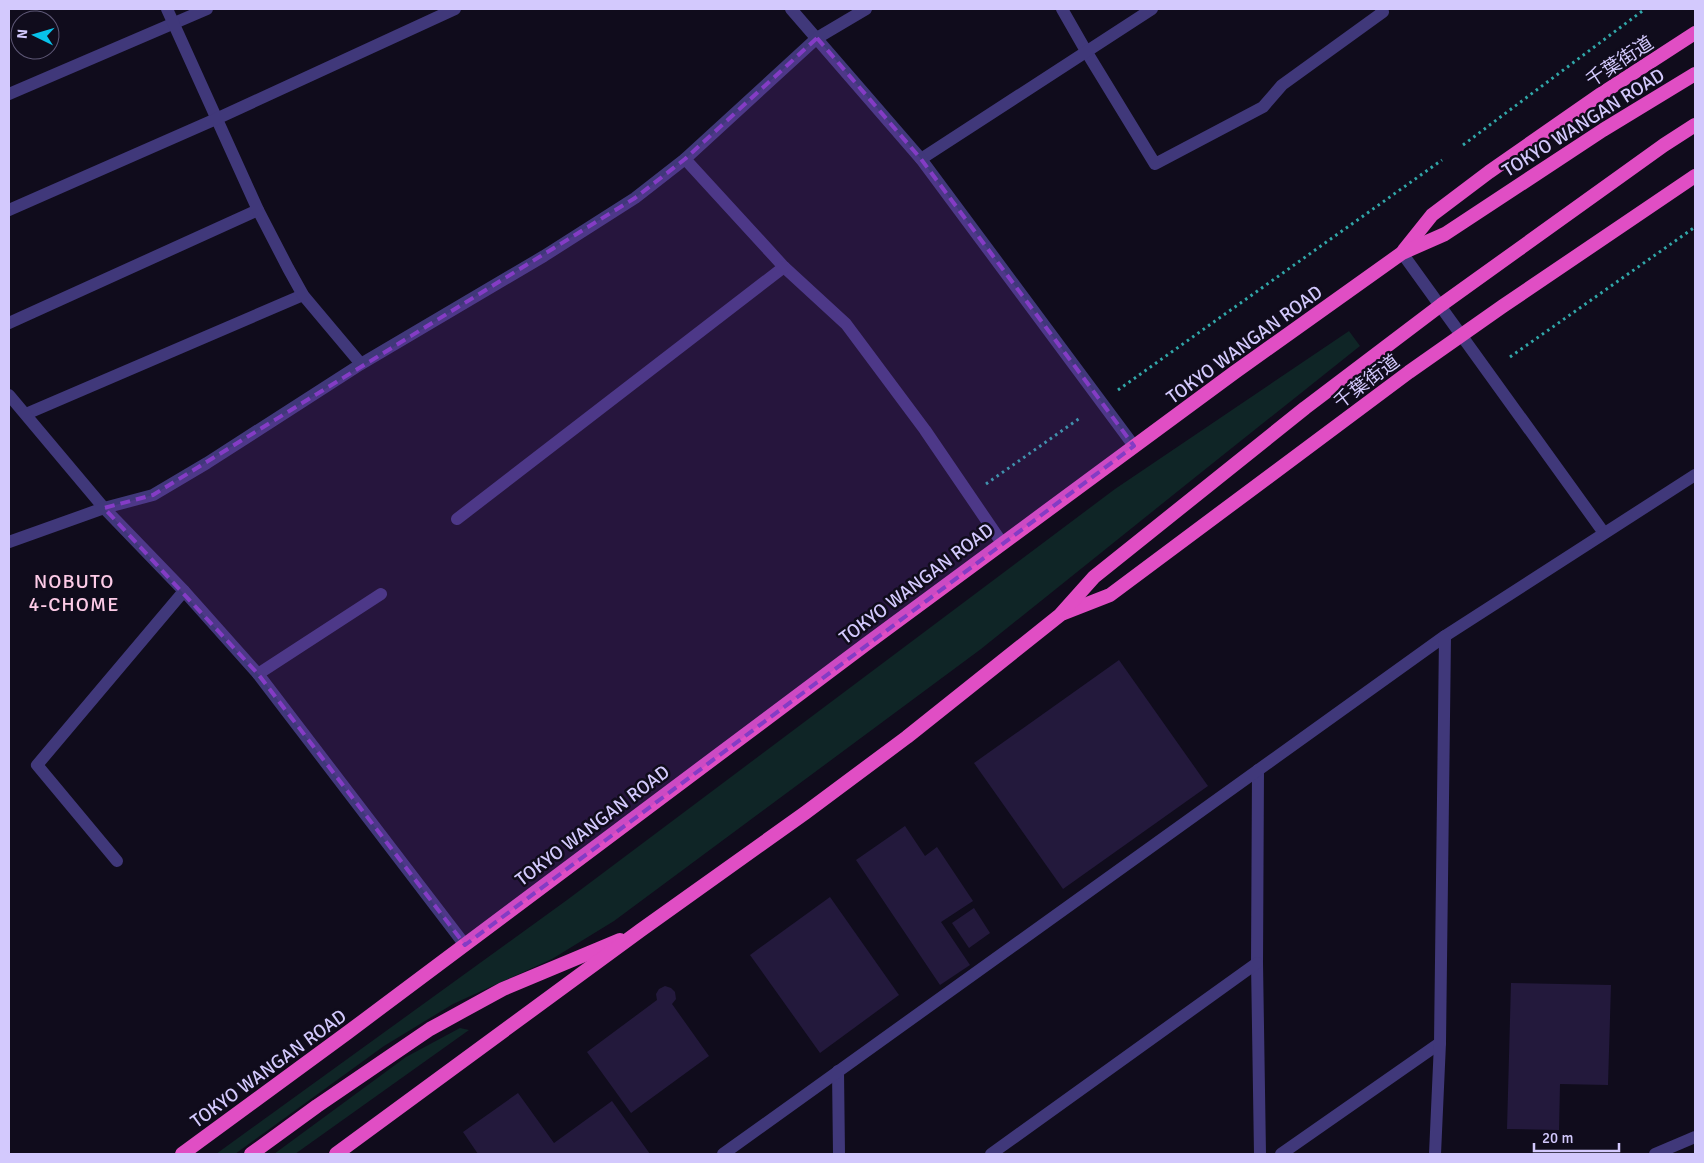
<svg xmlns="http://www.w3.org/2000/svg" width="1704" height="1163" viewBox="0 0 1704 1163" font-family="Signika,'Noto Sans JP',sans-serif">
  <rect width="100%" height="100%" fill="#100c1c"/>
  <g fill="#0f2526">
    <path d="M1349,331L1360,346L1198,475L981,649L614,921L552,959L453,1004L384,1046L235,1154H216L567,900L1115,489Z"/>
    <path d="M460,1028L469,1030L295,1154H274L406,1057Z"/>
  </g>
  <g fill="#23193c">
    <path d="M1119,660L1208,786L1063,889L974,763Z"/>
    <path d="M905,826L925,856L937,847L973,901L941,922L970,965L940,985L856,860Z"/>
    <path d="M830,897L899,995L820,1053L750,955Z"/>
    <path d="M974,908L990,933L969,948L952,923Z"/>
    <path d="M1511,983L1611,985L1608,1085L1560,1084L1559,1130L1507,1129Z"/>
    <path d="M665,986L671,988L675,992L676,999L672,1004L709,1056L631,1113L587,1052L657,1000L656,994L659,989Z"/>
    <path d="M518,1093L554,1143L612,1101L650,1154H478L463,1132Z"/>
  </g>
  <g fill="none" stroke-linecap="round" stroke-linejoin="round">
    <g stroke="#31a7a9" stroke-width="3" stroke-dasharray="2.5 4" stroke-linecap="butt">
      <path d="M1463,145L1645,9"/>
      <path d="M1510,357L1695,227"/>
      <path d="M1118,390L1442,160"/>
      <path d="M986,484L1080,418"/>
    </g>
    <g stroke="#40387a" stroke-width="12">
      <path d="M1062,9L1086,51L1155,164L1263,107L1282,85L1383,12L1381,9"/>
      <path d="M9,94L207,9"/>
      <path d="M921,159L1152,9"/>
      <path d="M9,323L258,210"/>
      <path d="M26,414L303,295"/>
    </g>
    <g stroke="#40387a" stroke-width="12">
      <path d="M167,9L258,210L288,268L303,295L361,364"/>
      <path d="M791,9L921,159L1134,446"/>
      <path d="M685,159L784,267L846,324L925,430L1002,543"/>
      <path d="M9,210L216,119L455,9"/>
      <path d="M1402,253L1604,533"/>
      <path d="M9,395L104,508L184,591L258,674L465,945"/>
      <path d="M457,519L784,267"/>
      <path d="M9,542L104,508L153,495L207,463L361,364L544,256L635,198L685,159L817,38L866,9"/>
      <path d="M258,674L381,594"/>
      <path d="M1258,770L1257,963L1260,1154"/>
      <path d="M117,861L37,765L184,591"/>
      <path d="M838,1071L839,1154"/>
      <path d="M723,1154L1445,636L1695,475"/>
      <path d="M991,1154L1257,963"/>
      <path d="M1281,1154L1440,1043"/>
    </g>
    <g stroke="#40387a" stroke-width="12">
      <path d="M1435,1154L1440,1043L1445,636"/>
      <path d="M1655,1154L1695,1137"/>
    </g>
    <g stroke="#e04ec4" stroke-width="14">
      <path d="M1404,250L1432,215L1489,172L1601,94L1695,33"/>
      <path d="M1064,613L1110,595L1409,372L1503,306L1695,176"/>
      <path d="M182,1154L347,1033L865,645L1235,372L1402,253L1445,234L1603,130L1695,74"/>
      <path d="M251,1154L317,1106L430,1029L503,989L620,940"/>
      <path d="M336,1154L641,930L805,813L907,737L1060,615L1094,577L1305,408L1441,305L1664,145L1695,125"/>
    </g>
  </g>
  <path fill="#843cc5" fill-opacity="0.2" stroke="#843cc5" stroke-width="4" stroke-dasharray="10 6" stroke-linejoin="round" d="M817,38L921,159L1134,446L465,945L258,674L104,508L153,495L635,198L685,159Z"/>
  <g text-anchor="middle" stroke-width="5" stroke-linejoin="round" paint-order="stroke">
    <g font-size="19" fill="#d3c9fd" stroke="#100c1c">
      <text transform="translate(1619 61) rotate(-33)" y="7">千葉街道</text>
      <text transform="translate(1583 122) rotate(-32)" y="7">TOKYO WANGAN ROAD</text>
      <text transform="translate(1244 344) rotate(-36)" y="7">TOKYO WANGAN ROAD</text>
      <text transform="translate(1366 381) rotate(-37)" y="7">千葉街道</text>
      <text transform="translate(916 583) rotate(-37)" y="7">TOKYO WANGAN ROAD</text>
      <text transform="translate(592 825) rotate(-37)" y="7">TOKYO WANGAN ROAD</text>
      <text transform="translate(268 1068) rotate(-36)" y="7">TOKYO WANGAN ROAD</text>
    </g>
    <g font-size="20" letter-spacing="1" fill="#fdcbe7" stroke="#100c1c">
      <text x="74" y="588">NOBUTO<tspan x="74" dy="23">4-CHOME</tspan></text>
    </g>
  </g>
  <rect width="1704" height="1163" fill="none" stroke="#d3c9fd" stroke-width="20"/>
  <g transform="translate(35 35) rotate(275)"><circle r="24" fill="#100c1c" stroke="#5e5876"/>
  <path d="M0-4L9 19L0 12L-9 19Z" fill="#08c2ea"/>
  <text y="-8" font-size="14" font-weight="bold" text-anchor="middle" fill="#d3c9fd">N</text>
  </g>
  <path d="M1534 1143v8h85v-8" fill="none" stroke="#d3c9fd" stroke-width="2.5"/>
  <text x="1542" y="1143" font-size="15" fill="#d3c9fd" stroke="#100c1c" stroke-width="4" paint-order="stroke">20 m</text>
</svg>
